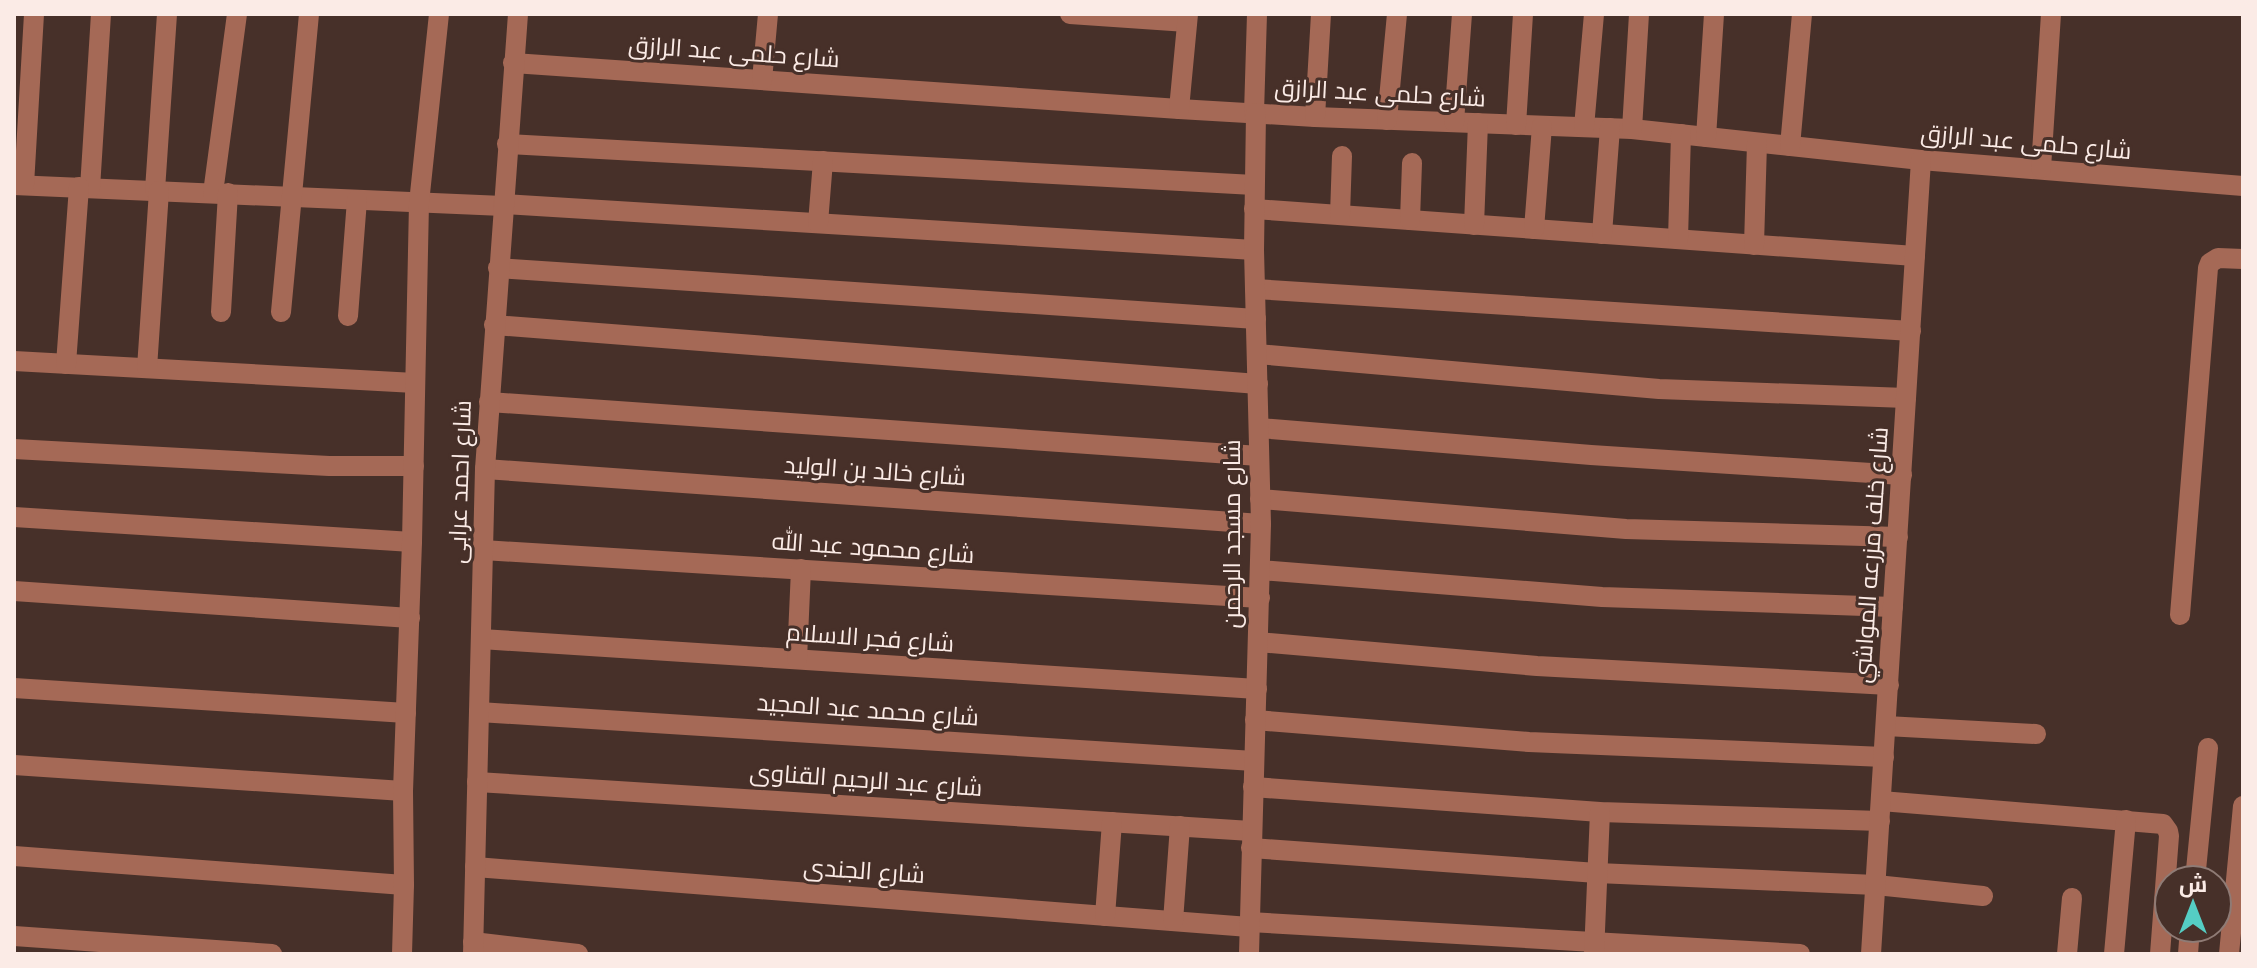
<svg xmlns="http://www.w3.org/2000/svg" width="2257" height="968" viewBox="0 0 2257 968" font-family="'PT Sans',Cairo,sans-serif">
  <rect width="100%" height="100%" fill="#473029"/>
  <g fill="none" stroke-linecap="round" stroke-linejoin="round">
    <g stroke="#a56956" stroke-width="20">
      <path d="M1070,14L1187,22"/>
      <path d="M513,63L1179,109L1315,117L1632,129L1921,160L2243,186"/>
      <path d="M762,80L768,14"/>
      <path d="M1179,109L1188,14"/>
      <path d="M1254,113L1257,14"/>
      <path d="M1315,117L1321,14"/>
      <path d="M1387,120L1397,14"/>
      <path d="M1454,122L1462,14"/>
      <path d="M1516,125L1523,14"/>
      <path d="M1584,127L1594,14"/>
      <path d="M1632,129L1639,14"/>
      <path d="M1706,137L1714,14"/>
      <path d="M507,144L1254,185"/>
      <path d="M1790,146L1802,14"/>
      <path d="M2041,168L2051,14"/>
      <path d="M14,185L503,206"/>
      <path d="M24,185L34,14"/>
      <path d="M90,188L101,14"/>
      <path d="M155,190L167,14"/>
      <path d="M213,193L237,14"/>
      <path d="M503,204L1254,250"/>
      <path d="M1254,209L1915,256"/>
      <path d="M1340,215L1342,156"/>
      <path d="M1410,220L1412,163"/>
      <path d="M818,223L823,161"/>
      <path d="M1474,225L1478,123"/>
      <path d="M1534,229L1542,126"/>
      <path d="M1602,234L1610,128"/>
      <path d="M1678,239L1681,134"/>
      <path d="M1754,245L1757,143"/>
      <path d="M498,268L1256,319"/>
      <path d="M1255,289L1911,331"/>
      <path d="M221,312L228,193"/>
      <path d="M281,312L309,14"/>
      <path d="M348,316L357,200"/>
      <path d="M494,325L1258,384"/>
      <path d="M1257,354L1659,389L1906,398"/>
      <path d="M14,361L415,383"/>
      <path d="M66,364L79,187"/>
      <path d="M147,368L159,191"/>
      <path d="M489,402L1259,456"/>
      <path d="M1259,428L1591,455L1902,475"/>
      <path d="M14,449L329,466H414"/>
      <path d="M485,469L1261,524"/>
      <path d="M1260,499L1626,529L1898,537"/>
      <path d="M14,517L412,542"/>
      <path d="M483,550L1260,598"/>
      <path d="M1260,570L1602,597L1893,607"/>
      <path d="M14,591L410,618"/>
      <path d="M2180,615L2208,268L2210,263L2218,258L2243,259"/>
      <path d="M481,639L1257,689"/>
      <path d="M1258,642L1537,666L1889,685"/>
      <path d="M797,659L801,569"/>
      <path d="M14,688L406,713"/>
      <path d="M479,712L1254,761"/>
      <path d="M1255,720L1529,742L1884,757"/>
      <path d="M1886,726L2036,734"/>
      <path d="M14,765L403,791"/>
      <path d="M477,782L1251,831"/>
      <path d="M1253,787L1600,812L1880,821"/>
      <path d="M1881,801L2163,824L2168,831L2169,836L2160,954"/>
      <path d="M1251,848L1597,873L1876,885L1983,896"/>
      <path d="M14,856L404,885"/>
      <path d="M475,867L1249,927"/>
      <path d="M2195,880L2208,748"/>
      <path d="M1105,916L1112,822"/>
      <path d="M1173,921L1180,826"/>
      <path d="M1249,922L1800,954"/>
      <path d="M14,936L272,954"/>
      <path d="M473,942L578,954"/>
      <path d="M402,954L404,885L403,791L412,542L419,203L439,14"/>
      <path d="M473,954L485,469L518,14"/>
      <path d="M1249,954L1261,524L1254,250L1256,113"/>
      <path d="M1594,954L1600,812"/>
      <path d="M1871,954L1921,160"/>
      <path d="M2067,954L2072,898"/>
      <path d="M2114,954L2126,820"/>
      <path d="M2188,954L2190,928"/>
      <path d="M2229,954L2243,806"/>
    </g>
  </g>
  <g text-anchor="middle" stroke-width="6" stroke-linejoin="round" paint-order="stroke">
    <g font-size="24" fill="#fbebe6" stroke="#473029">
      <text transform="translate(734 52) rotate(4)" y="8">شارع حلمى عبد الرازق</text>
      <text transform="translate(1380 93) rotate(3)" y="8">شارع حلمى عبد الرازق</text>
      <text transform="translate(2026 142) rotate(5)" y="8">شارع حلمى عبد الرازق</text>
      <text transform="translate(875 471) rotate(4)" y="8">شارع خالد بن الوليد</text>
      <text transform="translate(460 482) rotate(-88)" y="8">شارع احمد عرابى</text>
      <text transform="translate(1232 534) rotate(-90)" y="8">شارع مسجد الرحمن</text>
      <text transform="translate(873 548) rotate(4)" y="8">شارع محمود عبد الله</text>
      <text transform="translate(1871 555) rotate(-86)" y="8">شارع خلف مزرعه المواشي</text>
      <text transform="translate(870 638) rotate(4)" y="8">شارع فجر الاسلام</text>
      <text transform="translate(868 710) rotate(4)" y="8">شارع محمد عبد المجيد</text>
      <text transform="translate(866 780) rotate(4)" y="8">شارع عبد الرحيم القناوى</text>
      <text transform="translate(864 871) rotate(4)" y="8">شارع الجندى</text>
    </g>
  </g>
  <rect width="2257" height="968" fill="none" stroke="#fbebe6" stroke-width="32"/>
  <g transform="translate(2193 904)"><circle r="38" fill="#473029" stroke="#8f7b75" stroke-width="2"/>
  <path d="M0-6L14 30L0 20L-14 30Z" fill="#55cec4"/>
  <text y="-12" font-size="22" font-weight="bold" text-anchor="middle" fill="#fbebe6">ش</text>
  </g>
</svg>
